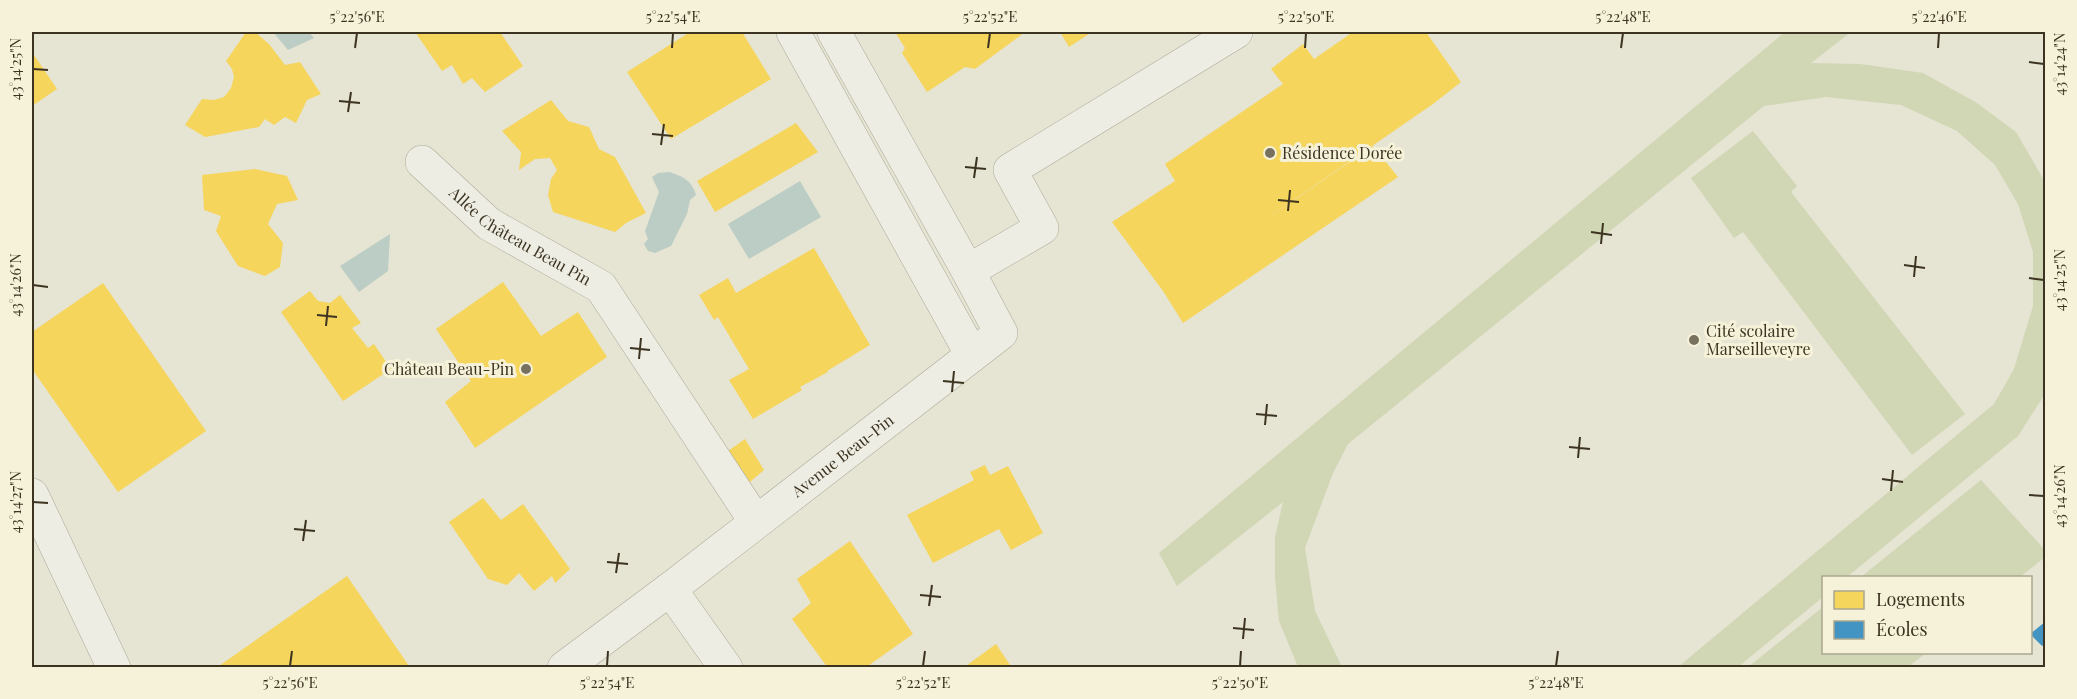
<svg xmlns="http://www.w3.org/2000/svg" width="2077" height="699" viewBox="0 0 2077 699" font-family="'Playfair Display',serif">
  <rect width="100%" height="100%" fill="#e6e4d2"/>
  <g fill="#d1d7b5">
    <path d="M1785,32H1851L1811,63L1860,64L1923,73L1977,103L2016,132L2045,182V394L2018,436L1847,577L1824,578L1823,597L1738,667H1678L1994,404L2014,369L2033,306V252L2018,204L1995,165L1957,131L1901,105L1826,97L1764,106L1348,444L1333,473L1305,548L1315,611L1342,667H1298L1279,621L1275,578V537L1283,502L1177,586L1159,553Z"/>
    <path d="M1753,131L1797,186L1791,192L1965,414L1912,455L1743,232L1734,238L1691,178Z"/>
    <path d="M1981,480L2045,550V557L2020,577H1861Z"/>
    <path d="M1823,607L1824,652L1926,653L1908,667H1748Z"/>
  </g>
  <g fill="#bccdc5">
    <path d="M273,32H309L314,38L288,50Z"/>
    <path d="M669,172C682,176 692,180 696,195L690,200L687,214L671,246L655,253L648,251L644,244L648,239L645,231L659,192L652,177L658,173Z"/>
    <path d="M800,181L821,217L749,259L728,224Z"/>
    <path d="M390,234L388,271L359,292L340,266Z"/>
  </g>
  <g fill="#f6d55c">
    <path d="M246,32H255L269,44L285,65L300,62L321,94L307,100L296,123L285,117L274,125L265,119L259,127L205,137L185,125L202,99L214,100L224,97L231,88L234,77L232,69L226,61Z"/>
    <path d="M415,32H500L523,66L485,92L472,78L463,84L452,65L442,71Z"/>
    <path d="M690,32H742L771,79L671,139L627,72Z"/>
    <path d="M895,32H1025L975,69L965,67L927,92L902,53L905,48Z"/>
    <path d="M1060,32H1092L1069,47Z"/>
    <path d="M1353,32H1426L1461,82L1433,104L1253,228L1373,146L1398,177L1183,323L1163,291L1112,222L1175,181L1165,164L1283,84L1271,69L1303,44L1314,59Z"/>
    <path d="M32,52L57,89L32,106Z"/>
    <path d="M551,100L568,121L589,127L599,149L615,157L646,213L626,223L615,232L553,212L548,195L551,179L557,170L550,158L535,159L519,170L521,152L502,131Z"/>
    <path d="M796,123L818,152L715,212L697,181Z"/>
    <path d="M255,169L287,176L298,200L277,204L268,224L283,243L280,267L265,276L238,266L216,231L221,216L204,210L202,175Z"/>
    <path d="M814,248L870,345L827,371L828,372L800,387L802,390L753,419L729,380L749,369L718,317L714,320L699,295L728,278L736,293Z"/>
    <path d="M503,282L541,336L578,312L607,357L475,448L445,402L471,381L436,329Z"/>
    <path d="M103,283L206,431L118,492L32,369V332Z"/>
    <path d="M310,291L318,301L330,303L340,295L361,323L352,328L368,348L374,344L391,369L343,401L281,312Z"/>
    <path d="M745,439L764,470L750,482L728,451Z"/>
    <path d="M985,465L990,475L1008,466L1043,533L1011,550L999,529L933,563L907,515L974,480L970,472Z"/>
    <path d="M483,498L501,520L523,504L570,569L555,583L552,576L534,591L519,573L507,585L488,579L449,522Z"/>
    <path d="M850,541L913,634L865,668H828L792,619L811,603L797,579Z"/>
    <path d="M347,576L409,666L406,668H216Z"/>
    <path d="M996,644L1012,668H963Z"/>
  </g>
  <path fill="#4393c3" d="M2046,621V643L2042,646L2030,634Z"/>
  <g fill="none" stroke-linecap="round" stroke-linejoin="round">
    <g stroke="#aca99a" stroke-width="34">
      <g id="minor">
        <path d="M793,32L972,355"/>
        <path id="s1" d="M422,162L489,224L601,287L756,522"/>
        <path d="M968,271L1042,228L1010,170L1236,32"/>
        <path d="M32,495L114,668"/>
        <path d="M564,668L670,589"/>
        <path id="s2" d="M726,668L670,589L1001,333L968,271L834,32"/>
      </g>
    </g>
    <use href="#minor" stroke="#eeede3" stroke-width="33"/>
  </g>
  <path fill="none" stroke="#3c3321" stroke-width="2" d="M355,48L357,33M672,48L673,33M988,48L990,33M1305,48L1306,33M1621,48L1623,33M1938,48L1939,33M2029,62L2044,64M33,69L48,70M339,101L360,103M348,112L351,92M652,134L673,136M661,145L664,124M965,167L986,169M974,178L977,157M1278,200L1299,202M1288,211L1290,190M1591,232L1612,235M1601,244L1603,223M1904,265L1925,268M1914,277L1916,256M2029,278L2044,280M33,285L48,287M317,315L337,317M326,326L328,306M630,348L650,350M639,359L641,338M943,381L964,383M952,392L954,371M1256,414L1277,416M1265,425L1267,404M1569,447L1590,449M1578,458L1580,437M1882,479L1903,482M1891,491L1893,470M2029,495L2044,496M33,502L48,503M294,529L315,531M303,541L306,520M607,562L628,564M616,573L619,553M920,595L941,597M929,606L932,585M1233,628L1254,630M1243,639L1245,618M290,666L292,651M607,666L608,651M923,666L925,651M1240,666L1241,651M1556,666L1558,651"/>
  <g fill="#78715f" stroke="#f5f2d9" stroke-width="2">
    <circle cx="1270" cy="153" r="6"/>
    <circle cx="1694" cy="340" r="6"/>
    <circle cx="526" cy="369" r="6"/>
  </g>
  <g text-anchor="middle" stroke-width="6" stroke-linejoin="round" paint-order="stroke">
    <g font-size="16" fill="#3c3321" stroke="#f5f2d9" text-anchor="start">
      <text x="1282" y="159">Résidence Dorée</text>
      <text x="1706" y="337">Cité scolaire<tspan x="1706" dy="18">Marseilleveyre</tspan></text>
      <text x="514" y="375" text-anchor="end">Château Beau-Pin</text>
    </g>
    <g font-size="16" fill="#3c3321" stroke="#f5f2d9">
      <text dy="6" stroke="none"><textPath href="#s1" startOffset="124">Allée Château Beau Pin</textPath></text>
      <text dy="6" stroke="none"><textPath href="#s2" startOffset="315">Avenue Beau-Pin</textPath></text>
    </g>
  </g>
  <rect width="2077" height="699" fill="none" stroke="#f5f2d9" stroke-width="66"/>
  <rect x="1822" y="576" width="210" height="78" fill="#f5f2d9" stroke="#aba68f" stroke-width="1.5"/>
  <rect x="1834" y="591" width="30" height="18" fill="#f6d55c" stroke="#aba68f" stroke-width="1.5"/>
  <text x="1876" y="606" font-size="18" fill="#3c3321">Logements</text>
  <rect x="1834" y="621" width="30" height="18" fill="#4393c3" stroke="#aba68f" stroke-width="1.5"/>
  <text x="1876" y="636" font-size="18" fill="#3c3321">Écoles</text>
  <rect x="33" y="33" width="2011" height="633" fill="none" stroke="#3c3321" stroke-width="2"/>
  <g font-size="15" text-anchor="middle" fill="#3c3321">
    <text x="357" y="22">5°22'56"E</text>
    <text x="673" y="22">5°22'54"E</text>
    <text x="990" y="22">5°22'52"E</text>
    <text x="1306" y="22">5°22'50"E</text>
    <text x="1623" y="22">5°22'48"E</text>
    <text x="1939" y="22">5°22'46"E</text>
    <text transform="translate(2060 64) rotate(-90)" y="5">43°14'24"N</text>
    <text transform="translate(16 69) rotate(-90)" y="5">43°14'25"N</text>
    <text transform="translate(2060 280) rotate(-90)" y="5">43°14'25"N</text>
    <text transform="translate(16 285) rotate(-90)" y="5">43°14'26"N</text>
    <text transform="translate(2060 496) rotate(-90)" y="5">43°14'26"N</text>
    <text transform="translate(16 502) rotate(-90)" y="5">43°14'27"N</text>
    <text x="290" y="688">5°22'56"E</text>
    <text x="607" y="688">5°22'54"E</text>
    <text x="923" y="688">5°22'52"E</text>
    <text x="1240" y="688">5°22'50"E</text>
    <text x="1556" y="688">5°22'48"E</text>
  </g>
</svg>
